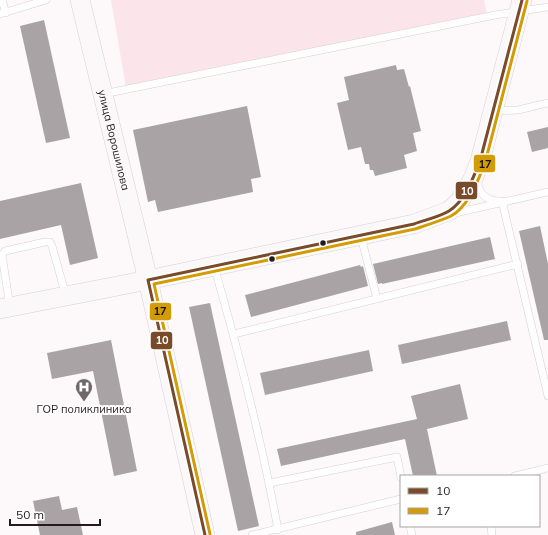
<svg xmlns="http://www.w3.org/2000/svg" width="548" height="535" viewBox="0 0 548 535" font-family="Mulish,sans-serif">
  <rect width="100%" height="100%" fill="#fdf8fa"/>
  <path fill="#fbe4ea" d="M111,0H484L488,20L127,93Z"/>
  <g fill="#aaa3a6">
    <path d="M44,20L70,138L46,143L20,26Z"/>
    <path d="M396,65L397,70L404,69L409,87L410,86L421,131L413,133L417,151L404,155L407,168L375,176L373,170H370L369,164H365L361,147L348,150L337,103L349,100L344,77Z"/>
    <path d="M247,106L261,177L251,179L253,192L158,212L155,200L148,202L133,130Z"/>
    <path d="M548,127V148L532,152L527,132Z"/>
    <path d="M81,183L98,258L70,265L61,225L0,239V201Z"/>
    <path d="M540,226L548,264V340H544L519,231Z"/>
    <path d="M490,237L495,259L382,284V283L378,284L373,264Z"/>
    <path d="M360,265L361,267L363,266L368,286L251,317L245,295Z"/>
    <path d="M210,303L259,526L238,531L189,307Z"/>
    <path d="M507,321L511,340L402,364L398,345Z"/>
    <path d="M111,340L137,471L114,476L93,371L52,379L47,353Z"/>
    <path d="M369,350L373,371L265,395L260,373Z"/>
    <path d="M460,384L468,419L427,429L437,476H413L405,439L281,466L277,449L417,419L411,396Z"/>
    <path d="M59,496L62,510L77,507L83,535H40L33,501Z"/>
    <path d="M392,522L395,535H356V532Z"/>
  </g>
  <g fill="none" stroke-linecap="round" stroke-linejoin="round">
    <g stroke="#d8d0d2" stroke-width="8">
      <g id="lane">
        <path d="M2,0L6,13"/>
        <path d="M0,14L46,0"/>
        <path d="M103,94L495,15L548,7"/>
        <path d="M494,111L518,110L548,103"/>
        <path d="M478,179C477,194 488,202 502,201L548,396"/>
        <path d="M455,213L548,192"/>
        <path d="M361,237L377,299"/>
        <path d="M214,266C239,353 262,441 278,530"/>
        <path d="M10,307L2,255L5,251L45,242H50L52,246L66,296"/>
        <path d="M234,334L518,264"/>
        <path d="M515,476L548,468"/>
        <path d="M270,483L397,457L401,477"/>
        <path d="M410,526L412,535"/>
        <path d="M491,526L492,535"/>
        <path d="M252,535L401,499"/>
      </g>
    </g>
    <g stroke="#d8d0d2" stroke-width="20">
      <g id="secondary">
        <path id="s1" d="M80,0L148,280L205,535"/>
        <path d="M0,309L148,280L414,224L449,211L459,202L473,179L480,161L522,0"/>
      </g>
    </g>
    <use href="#lane" stroke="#fffefe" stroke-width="7"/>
    <use href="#secondary" stroke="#fbf8f9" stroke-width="19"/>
    <g stroke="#fff" stroke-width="6">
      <path id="bus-1" d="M205,535L148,280L414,224C425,220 439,217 449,211C465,201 473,178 480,161L522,0"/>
    </g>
    <g stroke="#fff" stroke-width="6">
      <path id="bus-2" d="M210,534L154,284L415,229C427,225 440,221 451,216C469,206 478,180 485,163L527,1"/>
    </g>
    <use href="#bus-1" stroke="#7a4b2a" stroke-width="3"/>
    <use href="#bus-2" stroke="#d39b06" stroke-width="3"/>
  </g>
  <defs>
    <g id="hospital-pin" transform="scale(0.9)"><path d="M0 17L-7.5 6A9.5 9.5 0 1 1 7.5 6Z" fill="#70676a" stroke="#fff"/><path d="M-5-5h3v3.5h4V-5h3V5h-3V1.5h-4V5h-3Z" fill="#fff"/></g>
  </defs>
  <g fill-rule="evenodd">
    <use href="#hospital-pin" x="84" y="387"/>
  </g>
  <g fill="#24191c" stroke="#fff" stroke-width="1.5">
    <circle cx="323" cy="243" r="3.5"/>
    <circle cx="272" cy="259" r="3.5"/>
  </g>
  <g text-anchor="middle" stroke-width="4" stroke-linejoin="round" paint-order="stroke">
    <g font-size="11" fill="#24191c" stroke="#fff">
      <text dy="4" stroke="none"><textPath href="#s1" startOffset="144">улица Ворошилова</textPath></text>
    </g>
    <g font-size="11" fill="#24191c" stroke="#fff">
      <text x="84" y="413">ГОР поликлиника</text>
    </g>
  </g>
  <g stroke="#fff" stroke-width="1.5">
    <rect x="473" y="154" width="23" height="19" rx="4" fill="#d39b06"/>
    <rect x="455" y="181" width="23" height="19" rx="4" fill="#7a4b2a"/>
    <rect x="149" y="302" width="23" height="19" rx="4" fill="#d39b06"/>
    <rect x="150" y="331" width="23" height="19" rx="4" fill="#7a4b2a"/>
  </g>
  <g font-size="11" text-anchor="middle" font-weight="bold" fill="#fff">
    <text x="467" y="195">10</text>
    <text x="162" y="344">10</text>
  </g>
  <g font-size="11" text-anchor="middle" font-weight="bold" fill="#111">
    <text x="485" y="168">17</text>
    <text x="160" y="315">17</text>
  </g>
  <rect x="400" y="475" width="140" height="52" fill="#ffffff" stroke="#a7a3a4"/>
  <rect x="408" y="488" width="20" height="6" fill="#7a4b2a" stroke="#a7a3a4"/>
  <text x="436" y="495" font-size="12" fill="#24191c">10</text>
  <rect x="408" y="508" width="20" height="6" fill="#d39b06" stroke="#a7a3a4"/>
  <text x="436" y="515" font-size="12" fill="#24191c">17</text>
  <path d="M10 519v6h90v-6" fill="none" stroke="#24191c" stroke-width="2"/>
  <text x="16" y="519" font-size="12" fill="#24191c" stroke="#ffffff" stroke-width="3" paint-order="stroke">50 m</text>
</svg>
